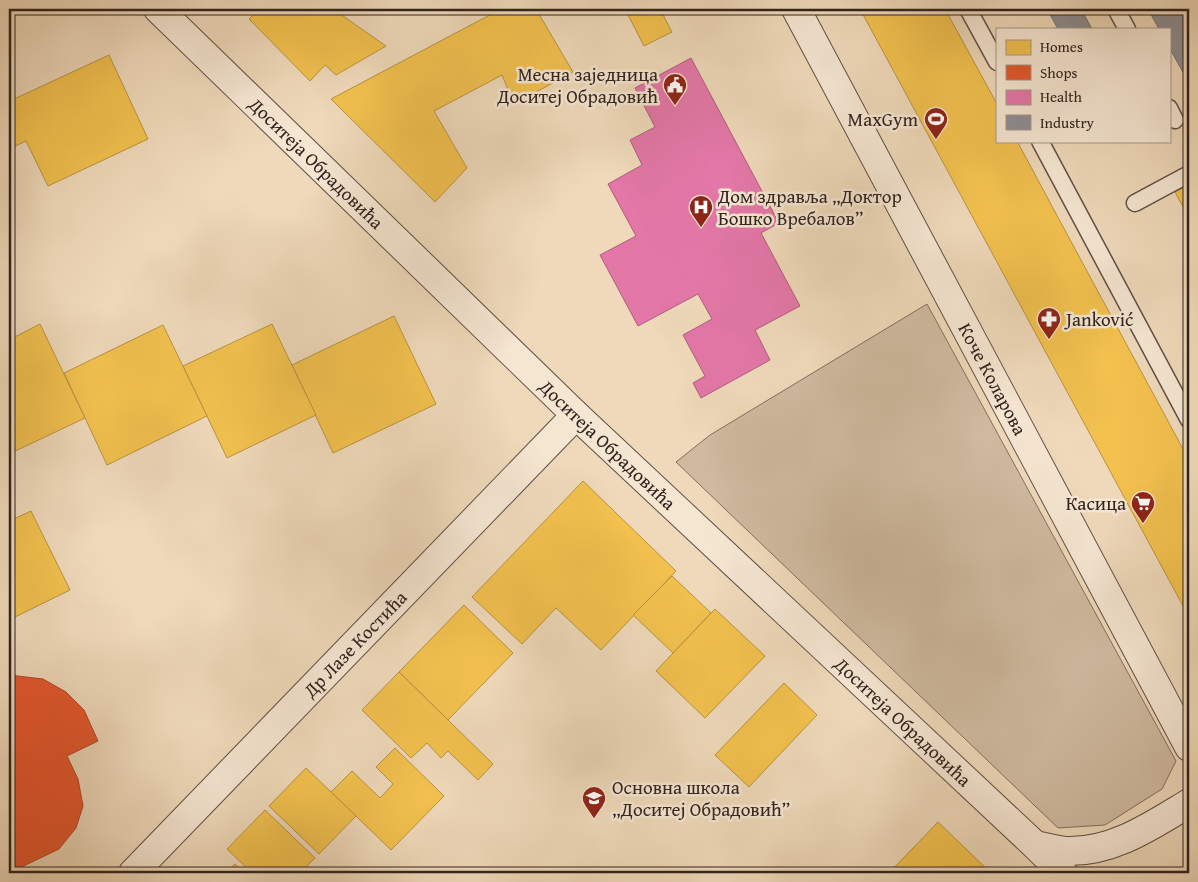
<svg xmlns="http://www.w3.org/2000/svg" width="1198" height="882" viewBox="0 0 1198 882" font-family="'Gentium Book Plus',serif">
  <rect width="100%" height="100%" fill="#efd9ba"/>
  <filter id="stains"><feTurbulence type="fractalNoise" baseFrequency=".004" numOctaves="4"/><feColorMatrix values="0 0 0 0 .2 0 0 0 0 .09 0 0 0 0 .02 0 0 0 .5 -.17"/></filter>
  <radialGradient id="worn" r=".72"><stop offset=".6" stop-color="#630" stop-opacity="0"/><stop offset="1" stop-color="#630" stop-opacity=".3"/></radialGradient>
  <path fill="#cfbaa0" stroke="#806e60" d="M927,304L1176,761L1162,789L1105,825L1058,828L676,462L710,435Z"/>
  <g fill="#f2c14e" stroke="#b89240">
    <path d="M259,9H333L386,46L336,75L325,65L310,81L249,19Z"/>
    <path d="M501,9H536L573,72L514,104L502,75L434,111L467,168L435,202L331,99Z"/>
    <path d="M625,9H660L672,32L644,46Z"/>
    <path d="M860,9H945L997,104V141H1017L1061,223L1189,460V617Z"/>
    <path d="M109,55L148,139L48,186L26,141L9,149V93L12,100Z"/>
    <path d="M1189,185V218L1175,192Z"/>
    <path d="M394,316L436,404L333,453L292,365Z"/>
    <path d="M40,324L85,418L9,454V340Z"/>
    <path d="M272,324L316,415L227,458L183,366Z"/>
    <path d="M163,325L207,416L107,465L64,373Z"/>
    <path d="M583,481L676,571L601,650L556,608L522,644L472,597Z"/>
    <path d="M31,511L70,590L9,620V521Z"/>
    <path d="M672,576L711,613L673,653L633,615Z"/>
    <path d="M464,605L513,653L448,720L399,672Z"/>
    <path d="M715,609L765,656L705,718L656,671Z"/>
    <path d="M399,672L493,764L478,780L448,751L441,758L427,743L411,758L362,710Z"/>
    <path d="M784,683L817,715L749,787L715,755Z"/>
    <path d="M395,748L444,796L391,850L331,792L352,771L380,798L393,784L376,767Z"/>
    <path d="M306,768L356,816L319,854L269,806Z"/>
    <path d="M265,810L315,858L300,873H252L227,849Z"/>
    <path d="M938,822L991,873H889Z"/>
    <path d="M235,864L245,873H225Z"/>
  </g>
  <path fill="#e4572e" stroke="#ae472a" d="M9,675L43,679L66,692L84,710L98,741L67,756L78,779L83,806L76,828L59,849L9,873Z"/>
  <path fill="#e377a8" stroke="#ad5e7f" d="M691,58L779,223L761,233L800,306L755,330L770,360L701,398L693,383L705,376L683,335L712,319L698,294L638,326L600,255L636,236L608,184L642,165L630,140L655,127L635,88Z"/>
  <g fill="#8d8d92" stroke="#716d70">
    <path d="M1047,9H1081L1092,29H1058Z"/>
    <path d="M1148,9H1182L1189,22V83L1169,47V29H1159Z"/>
  </g>
  <g fill="none" stroke-linecap="round" stroke-linejoin="round">
    <g stroke="#605046" stroke-width="19">
      <g id="service">
        <path d="M968,9L997,62"/>
        <path d="M1116,9L1127,29"/>
        <path d="M1169,108L1175,120"/>
        <path d="M1040,141L1189,420"/>
        <path d="M1135,203L1189,174"/>
      </g>
    </g>
    <g stroke="#605046" stroke-width="30">
      <g id="minor">
        <path id="s1" d="M796,9L1189,747"/>
        <path d="M1035,845C1045,847 1055,850 1065,851C1112,853 1151,826 1189,803"/>
        <path id="s2" d="M133,873L576,415"/>
      </g>
    </g>
    <g stroke="#605046" stroke-width="30">
      <g id="tertiary">
        <path id="s3" d="M158,9L576,415L1035,845L1063,873"/>
      </g>
    </g>
    <use href="#service" stroke="#f5e6d2" stroke-width="16"/>
    <use href="#minor" stroke="#f5e6d2" stroke-width="28"/>
    <use href="#tertiary" stroke="#f5e6d2" stroke-width="28"/>
  </g>
  <defs>
    <g id="civic-pin" transform="scale(1.25)"><path d="M0 17L-7.5 6A9.5 9.5 0 1 1 7.5 6Z" fill="#8f2418" stroke="#f5e6d2"/><path d="M-.6-6.5H3V-4.5H.6V-3L4-1V1h2V6H-6V1h2V-1L-.6-3ZM-1.2 2.5V6h2.4V2.5Z" fill="#fff"/></g>
    <g id="stadium-pin" transform="scale(1.25)"><path d="M0 17L-7.5 6A9.5 9.5 0 1 1 7.5 6Z" fill="#8f2418" stroke="#f5e6d2"/><path d="M0-5a6.5 5 0 1 0 0 10a6.5 5 0 1 0 0-10ZM-3.5-1.8h7v3.6h-7Z" fill="#fff"/></g>
    <g id="hospital-pin" transform="scale(1.25)"><path d="M0 17L-7.5 6A9.5 9.5 0 1 1 7.5 6Z" fill="#8f2418" stroke="#f5e6d2"/><path d="M-5-5h3v3.5h4V-5h3V5h-3V1.5h-4V5h-3Z" fill="#fff"/></g>
    <g id="pharmacy-pin" transform="scale(1.25)"><path d="M0 17L-7.5 6A9.5 9.5 0 1 1 7.5 6Z" fill="#8f2418" stroke="#f5e6d2"/><path d="M-2-6h4v4h4v4h-4v4h-4v-4h-4v-4h4Z" fill="#fff"/></g>
    <g id="supermarket-pin" transform="scale(1.25)"><path d="M0 17L-7.5 6A9.5 9.5 0 1 1 7.5 6Z" fill="#8f2418" stroke="#f5e6d2"/><path d="M-6-5.5h2.5l.6 2H6L4.5 2H-2.5L-4.4-4H-6ZM-1.5 3.2a1.3 1.3 0 1 0 .1 0ZM3 3.2a1.3 1.3 0 1 0 .1 0Z" fill="#fff"/></g>
    <g id="school-pin" transform="scale(1.25)"><path d="M0 17L-7.5 6A9.5 9.5 0 1 1 7.5 6Z" fill="#8f2418" stroke="#f5e6d2"/><path d="M0-5L7-2L0 1L-7-2ZM-4 1L0 2.5L4 1V4Q0 6-4 4Z" fill="#fff"/></g>
  </defs>
  <g fill-rule="evenodd">
    <use href="#civic-pin" x="675" y="85"/>
    <use href="#stadium-pin" x="936" y="119"/>
    <use href="#hospital-pin" x="701" y="207"/>
    <use href="#pharmacy-pin" x="1049" y="319"/>
    <use href="#supermarket-pin" x="1143" y="503"/>
    <use href="#school-pin" x="594" y="798"/>
  </g>
  <g text-anchor="middle" stroke-width="5" stroke-linejoin="round" paint-order="stroke">
    <g font-size="19" fill="#30231f" stroke="#f5e6d2" text-anchor="end">
      <text x="658" y="81">Месна заједница<tspan x="658" dy="22">Доситеј Обрадовић</tspan></text>
      <text x="918" y="126">MaxGym</text>
      <text x="718" y="203" text-anchor="start">Дом здравља „Доктор<tspan x="718" dy="22">Бошко Вребалов”</tspan></text>
      <text x="1066" y="326" text-anchor="start">Janković</text>
      <text x="1126" y="510">Касица</text>
      <text x="612" y="794" text-anchor="start">Основна школа<tspan x="612" dy="22">„Доситеј Обрадовић”</tspan></text>
    </g>
    <g font-size="19" fill="#30231f" stroke="#f5e6d2">
      <text dy="7" stroke="none"><textPath href="#s3" startOffset="221">Доситеја Обрадовића</textPath></text>
      <text dy="7" stroke="none"><textPath href="#s1" startOffset="419">Коче Коларова</textPath></text>
      <text dy="7" stroke="none"><textPath href="#s3" startOffset="626">Доситеја Обрадовића</textPath></text>
      <text dy="7" stroke="none"><textPath href="#s2" startOffset="319">Др Лазе Костића</textPath></text>
      <text dy="7" stroke="none"><textPath href="#s3" startOffset="1031">Доситеја Обрадовића</textPath></text>
    </g>
  </g>
  <rect width="1198" height="882" fill="none" stroke="#efd9ba" stroke-width="30"/>
  <rect x="10" y="10" width="1178" height="862" fill="none" stroke="#30231f" stroke-width="2.5"/>
  <rect x="15" y="15" width="1168" height="852" fill="none" stroke="#30231f"/>
  <rect x="996" y="28" width="175" height="115" fill="#f5e6d2" stroke="#a6988a"/>
  <rect x="1006" y="40" width="25" height="15" fill="#f2c14e" stroke="#a6988a"/>
  <text x="1040" y="52" font-size="15" fill="#30231f">Homes</text>
  <rect x="1006" y="65" width="25" height="15" fill="#e4572e" stroke="#a6988a"/>
  <text x="1040" y="78" font-size="15" fill="#30231f">Shops</text>
  <rect x="1006" y="90" width="25" height="15" fill="#e377a8" stroke="#a6988a"/>
  <text x="1040" y="102" font-size="15" fill="#30231f">Health</text>
  <rect x="1006" y="115" width="25" height="15" fill="#8d8d92" stroke="#a6988a"/>
  <text x="1040" y="128" font-size="15" fill="#30231f">Industry</text>
  <rect width="100%" height="100%" filter="url(#stains)"/>
  <rect width="100%" height="100%" fill="url(#worn)"/>
</svg>
